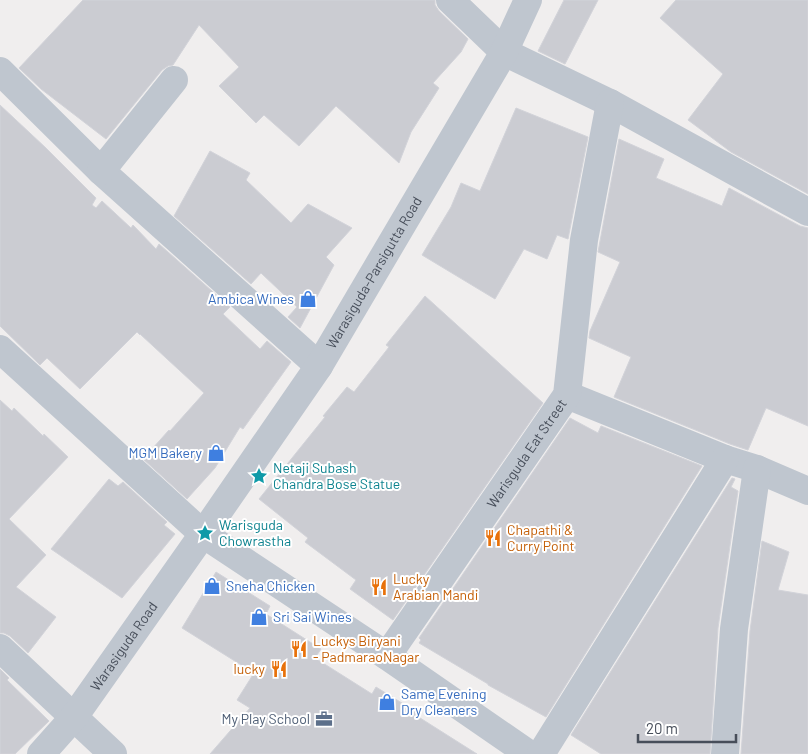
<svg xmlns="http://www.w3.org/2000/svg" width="808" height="754" viewBox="0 0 808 754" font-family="Barlow,sans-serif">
  <rect width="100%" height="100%" fill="#f0eeee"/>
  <g fill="#cbccd2" stroke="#d2d3d9">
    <path d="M83,0H435V5L439,11L468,39L461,52L433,83L439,88L411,132L399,163L336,106L299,146L264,115L256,123L219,86L239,67L199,25L173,65L168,66L162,70L106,139L41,89L19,68Z"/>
    <path d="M564,0H598L565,64L538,51Z"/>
    <path d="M676,0H808V194L731,152L688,120L723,74L660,18Z"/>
    <path d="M0,105L46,148L96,198L92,205L96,208L102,201L131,228L133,225L156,249L159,244L230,307L223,314L260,349L267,341L291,362L243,429L240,427L215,468L187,499L143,459L169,430L170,431L204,393L140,334V335L137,332L80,389L47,358L40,365L0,326Z"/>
    <path d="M516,108L588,137L568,239L557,235L547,259L524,249L495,299L422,255L451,207L461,183L480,191Z"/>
    <path d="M619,139L664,159L656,178L722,206L729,188L800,226L808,228V426L766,408L748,450L730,444L614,397L631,357L589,338L590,331L620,262L598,252Z"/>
    <path d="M210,151L250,173L246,180L291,223L308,204L352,228L326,257L334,265L300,328L288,317L297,307L261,273L251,284L174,216Z"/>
    <path d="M425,296L543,403L393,620L350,589L356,580L305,542L308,538L259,499L325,417L323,416L347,387L354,392L389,347L386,345Z"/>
    <path d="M0,400L12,411L14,408L43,436L44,434L68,457L9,519L46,555L16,587L56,617L28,653L10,636L4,633H0Z"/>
    <path d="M570,418L598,433L601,426L702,466L546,717L488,685V684L419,643L421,640L419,638Z"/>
    <path d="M732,478L735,479L731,487L738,491L718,628L710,754H601L571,735Z"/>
    <path d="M109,479L118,486L123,482L167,522L164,525L175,534L122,598L51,549Z"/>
    <path d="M762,541L789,552L778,590L808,595V754H741L750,631Z"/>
    <path d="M216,572L270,606L266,614L321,649L315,658L372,694L376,687L418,713L417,716L477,754H210L250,708L237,700L254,673L182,628Z"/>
    <path d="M0,669L9,678L7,680L49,721L15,754H0Z"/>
  </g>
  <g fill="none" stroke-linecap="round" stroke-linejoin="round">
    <g stroke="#bfc6cf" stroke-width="28">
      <path d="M450,0L504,52L610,103L808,212"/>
      <path d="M0,71L101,171L319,366"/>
      <path d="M101,171L174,80"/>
      <path d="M0,349L203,534L387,656L529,754"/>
      <path d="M567,395L725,459L757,469L808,491"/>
      <path d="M0,648L113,754"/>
      <path id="s1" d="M387,656L567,395L584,240L610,103"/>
      <path d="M541,754L725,459"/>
      <path d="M725,754L734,629L757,469"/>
    </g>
    <path stroke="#bfc6cf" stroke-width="28" id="s2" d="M41,754L74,717L203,534L319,366L504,52L528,0"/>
  </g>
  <defs>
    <g id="shop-bare" transform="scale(1.35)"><path d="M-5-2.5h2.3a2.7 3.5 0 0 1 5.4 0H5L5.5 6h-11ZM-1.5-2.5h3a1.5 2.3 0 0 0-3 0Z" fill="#3f7fe0" stroke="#fff" stroke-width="2.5" paint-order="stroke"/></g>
    <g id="sight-bare" transform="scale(1.35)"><path d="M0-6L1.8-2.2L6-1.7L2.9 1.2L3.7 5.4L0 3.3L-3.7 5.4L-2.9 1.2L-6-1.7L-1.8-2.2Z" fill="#0f9aa8" stroke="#fff" stroke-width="2.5" paint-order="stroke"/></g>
    <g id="restaurant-bare" transform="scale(1.35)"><path d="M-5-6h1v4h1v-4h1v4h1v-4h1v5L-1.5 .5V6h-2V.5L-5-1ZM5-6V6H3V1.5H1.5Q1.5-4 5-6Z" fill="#e8710a" stroke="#fff" stroke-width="2.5" paint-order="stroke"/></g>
    <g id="office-bare" transform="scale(1.35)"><path d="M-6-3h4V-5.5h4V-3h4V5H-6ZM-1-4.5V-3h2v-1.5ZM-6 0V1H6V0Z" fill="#5c6f8a" stroke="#fff" stroke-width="2.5" paint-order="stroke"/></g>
  </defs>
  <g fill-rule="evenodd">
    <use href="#shop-bare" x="308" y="299"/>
    <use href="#shop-bare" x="216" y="453"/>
    <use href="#sight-bare" x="259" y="476"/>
    <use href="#sight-bare" x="205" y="533"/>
    <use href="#restaurant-bare" x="493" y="538"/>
    <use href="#shop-bare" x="212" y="586"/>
    <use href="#restaurant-bare" x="379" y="587"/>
    <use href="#shop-bare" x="259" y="617"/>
    <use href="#restaurant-bare" x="299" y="649"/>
    <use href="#restaurant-bare" x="279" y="669"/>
    <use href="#shop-bare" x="387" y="702"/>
    <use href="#office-bare" x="324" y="719"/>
  </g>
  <g text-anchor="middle" stroke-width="4" stroke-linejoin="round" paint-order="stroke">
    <g font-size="14" fill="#474e5a" stroke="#fff">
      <text dy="5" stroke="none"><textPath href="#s2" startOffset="586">Warasiguda-Parsigutta Road</textPath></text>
      <text dy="5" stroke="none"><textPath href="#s1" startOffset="246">Warisguda Eat Street</textPath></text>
      <text dy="5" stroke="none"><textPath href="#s2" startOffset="136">Warasiguda Road</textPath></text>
    </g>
    <g font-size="14" fill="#366cbe" stroke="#fff" text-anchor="start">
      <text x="294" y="304" text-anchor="end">Ambica Wines</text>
      <text x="202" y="458" text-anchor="end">MGM Bakery</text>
      <text x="226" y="591">Sneha Chicken</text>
      <text x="273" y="622">Sri Sai Wines</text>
      <text x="401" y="699">Same Evening<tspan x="401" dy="16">Dry Cleaners</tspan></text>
    </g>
    <g font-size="14" fill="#0d838f" stroke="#fff" text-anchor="start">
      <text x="273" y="473">Netaji Subash<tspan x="273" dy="16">Chandra Bose Statue</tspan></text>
      <text x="219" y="530">Warisguda<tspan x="219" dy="16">Chowrastha</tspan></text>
    </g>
    <g font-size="14" fill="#c56008" stroke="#fff" text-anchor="start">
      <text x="507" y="535">Chapathi &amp;<tspan x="507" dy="16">Curry Point</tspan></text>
      <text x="393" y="584">Lucky<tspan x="393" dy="16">Arabian Mandi</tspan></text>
      <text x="313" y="646">Luckys Biryani<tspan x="313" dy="16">- PadmaraoNagar</tspan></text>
      <text x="265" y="674" text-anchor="end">lucky</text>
    </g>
    <g font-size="14" fill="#4e5e75" stroke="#fff" text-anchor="end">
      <text x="310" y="724">My Play School</text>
    </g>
  </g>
  <path d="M638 734v8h98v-8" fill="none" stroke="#474e5a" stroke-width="2.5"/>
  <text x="646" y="734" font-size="15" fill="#474e5a" stroke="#ffffff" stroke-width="4" paint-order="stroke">20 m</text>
</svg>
